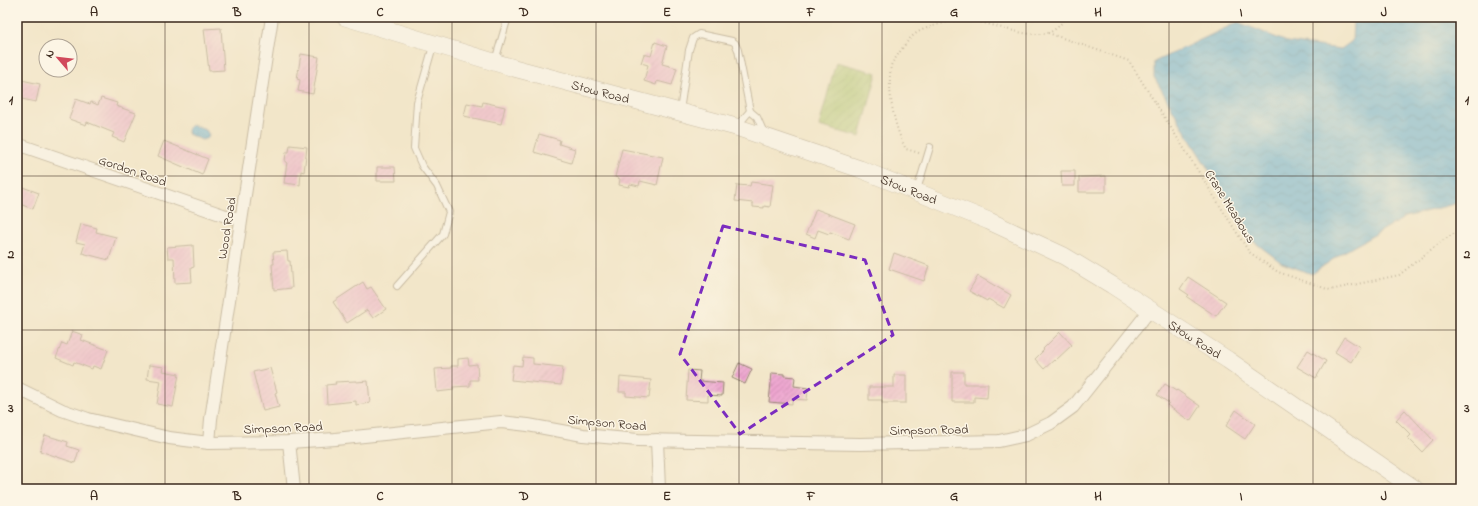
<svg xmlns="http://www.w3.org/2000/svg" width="1478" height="506" viewBox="0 0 1478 506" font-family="'Indie Flower',sans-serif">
  <defs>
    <pattern id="garden-furrows" width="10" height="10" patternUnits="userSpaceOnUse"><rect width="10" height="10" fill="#a6c36a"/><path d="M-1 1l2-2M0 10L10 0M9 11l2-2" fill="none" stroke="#889f57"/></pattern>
    <pattern id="water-waves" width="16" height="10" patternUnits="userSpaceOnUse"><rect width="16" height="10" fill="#5fafd9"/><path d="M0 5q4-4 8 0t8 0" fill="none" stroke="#508faf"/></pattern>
    <pattern id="building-hatch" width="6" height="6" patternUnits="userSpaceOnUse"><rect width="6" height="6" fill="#eea6d0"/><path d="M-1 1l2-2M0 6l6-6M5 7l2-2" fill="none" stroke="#c287a8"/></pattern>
  </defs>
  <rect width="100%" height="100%" fill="#fcf5e5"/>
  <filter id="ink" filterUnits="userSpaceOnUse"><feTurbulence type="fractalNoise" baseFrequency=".025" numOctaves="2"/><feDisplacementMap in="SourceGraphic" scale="8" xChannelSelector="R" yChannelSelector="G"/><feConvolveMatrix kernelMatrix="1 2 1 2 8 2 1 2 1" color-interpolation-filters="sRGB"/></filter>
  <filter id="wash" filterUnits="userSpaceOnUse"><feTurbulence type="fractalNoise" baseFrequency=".012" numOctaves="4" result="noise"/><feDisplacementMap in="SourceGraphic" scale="16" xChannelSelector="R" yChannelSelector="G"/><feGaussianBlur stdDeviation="0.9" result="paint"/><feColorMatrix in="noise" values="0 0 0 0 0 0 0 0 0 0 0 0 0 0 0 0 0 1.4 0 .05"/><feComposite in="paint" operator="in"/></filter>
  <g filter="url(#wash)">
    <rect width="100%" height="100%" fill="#f2e6c9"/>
    <path fill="url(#garden-furrows)" stroke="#707644" d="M836,62L877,73L860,137L819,126Z"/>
    <g fill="url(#water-waves)" stroke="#4d6c7c">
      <path d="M1351,17H1456L1461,23V202L1406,217L1342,253L1312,274L1282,263L1253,241L1189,138L1154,77V62L1238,22L1287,42L1341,49L1352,41L1353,21Z"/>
      <path d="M192,125L206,130L209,135L208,138L202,140L188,134L187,131L189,127Z"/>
    </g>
    <g id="blocks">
      <g fill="url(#building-hatch)">
        <path d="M221,28L224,70L209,71L204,29Z"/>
        <path d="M655,42L667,46L662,64L677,68L672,85L657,81L656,85L644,81L648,65L641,63L644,54L651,56Z"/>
        <path d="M301,54L319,57L313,94L298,91L300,80L297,79Z"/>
        <path d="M17,79L40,84L36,102L17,98Z"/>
        <path d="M101,98L117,103L116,106L136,113L124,142L112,137L114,133L87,122L86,125L69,119L76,99L90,104L91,102L98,105Z"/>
        <path d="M483,102L505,107L501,124L464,116L467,103L482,106Z"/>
        <path d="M539,134L560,140L559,144L575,149L571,163L534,152Z"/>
        <path d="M164,141L208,159L202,175L158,156Z"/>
        <path d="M290,145L307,147L304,172L301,171L300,185L284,183L287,162H285L286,152H289Z"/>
        <path d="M622,149L663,157L657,185L640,181L639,186L630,184L629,187L619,185L620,179L615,177Z"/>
        <path d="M377,167H395L396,181H377Z"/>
        <path d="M1061,171H1075V186H1062Z"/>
        <path d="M1106,176V192H1079V177Z"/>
        <path d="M751,182L773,185L770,207L764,206V208L753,207V203L735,201L737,185L750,186Z"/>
        <path d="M17,185L39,193L33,209L17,203Z"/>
        <path d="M816,209L855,224L849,239L830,232L829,234L818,230L815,238L806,234Z"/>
        <path d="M81,224L97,228L96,232L116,237L109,260L82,253L85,244L76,242Z"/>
        <path d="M193,245L194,267L191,268L192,282L175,283L174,258H168L167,247Z"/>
        <path d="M287,251L288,261H290L292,288L274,290L272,264H274L273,252Z"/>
        <path d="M894,253L929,266L924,281L889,269Z"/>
        <path d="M978,276L1011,295L1004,308L988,299L987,301L969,291Z"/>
        <path d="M1188,277L1226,302L1216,316L1187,297L1189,295L1180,289Z"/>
        <path d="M363,282L367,289L371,287L386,309L373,318L367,310L347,323L333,302Z"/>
        <path d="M72,331L83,335L81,340L108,350L101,369L93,366L92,369L74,362L73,365L56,358L62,343L67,345Z"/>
        <path d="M1060,332L1072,345L1055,361L1054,360L1044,369L1035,359L1044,350L1043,349Z"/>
        <path d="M1344,337L1360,347L1351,362L1335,352Z"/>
        <path d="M1308,350L1326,361L1316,378L1297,367Z"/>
        <path d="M523,357L533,358V364L563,367L561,385L511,380L513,365L522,366Z"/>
        <path d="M468,358L469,365L477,364L478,380H470V386L453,387L454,390L437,392L435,369L451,368V366H458V359Z"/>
        <path d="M739,363L752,369L745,384L732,378Z"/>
        <path d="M149,365L164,367L163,371L179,374L173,407L157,404L161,381L147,379Z"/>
        <path d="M270,368L277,392L275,393L279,407L263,411L253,372Z"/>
        <path d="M688,370L700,371L699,381L723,383L722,396L708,395V401L686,400Z"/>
        <path d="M952,372H964V384H988L987,398L974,397V402H952Z"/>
        <path d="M772,373L784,374V376L795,377L794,386L808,388L807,400L792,399V404L769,402Z"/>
        <path d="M894,375H906V403H882V400H869V387H894Z"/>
        <path d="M620,377L651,380L649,398L626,396V392H619Z"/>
        <path d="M356,381V382L368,381L370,403L356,405V401L327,404L326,385L336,384L335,382Z"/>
        <path d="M1165,384L1176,391L1177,390L1200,406L1190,421L1167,405L1169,403L1157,395Z"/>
        <path d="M1236,410L1255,424L1245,439L1226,426Z"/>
        <path d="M1405,410L1433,440L1422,452L1408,438L1411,435L1396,420Z"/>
        <path d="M45,435L68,442L67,446L79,450L75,463L40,451Z"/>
      </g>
    </g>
  </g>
  <g filter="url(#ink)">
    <use href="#blocks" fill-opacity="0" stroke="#968874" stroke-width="1"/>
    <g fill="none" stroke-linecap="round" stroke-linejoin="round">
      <g stroke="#968874" stroke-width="8">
        <g id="lane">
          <path d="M495,61L508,17"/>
          <path d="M680,111L689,50L693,38L699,34L732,41L735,43L738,50L750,111L737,126"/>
          <path d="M750,111L757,117L764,133"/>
          <path d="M917,190L930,147"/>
          <path d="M397,286L443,234L449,212L437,186L422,166L414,148L417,102L433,46"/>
        </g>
      </g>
      <g stroke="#968874" stroke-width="14">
        <g id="street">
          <path d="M17,144L223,215L241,219"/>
          <path d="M17,388L62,410L88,419L169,438L209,443L289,442L335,439L501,422L528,425L583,435L638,440L860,444L999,441L1026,435L1051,423L1073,407L1150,310"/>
          <path d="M657,440L659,489"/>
          <path d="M289,442L294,489"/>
          <path d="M209,443L211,419L272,17"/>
        </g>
      </g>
      <g stroke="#968874" stroke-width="18">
        <g id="secondary">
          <path id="s1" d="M345,17L514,68L736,127L860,169L989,221L1064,256L1112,285L1228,360L1415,489"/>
        </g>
      </g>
      <g stroke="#968874" stroke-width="2" stroke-dasharray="1 3" stroke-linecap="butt">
        <path d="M1048,33L1129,61L1249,252L1278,272L1330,290L1399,275L1442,241L1461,229"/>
        <path d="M919,153L906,149C894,128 887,90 891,66C892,62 895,59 897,56C903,47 910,36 920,31C929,26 953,20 964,20C990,21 1013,35 1039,34C1041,34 1045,34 1048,33C1055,31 1062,23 1066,17"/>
      </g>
      <use href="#lane" stroke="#fff" stroke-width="6"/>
      <use href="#street" stroke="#fff" stroke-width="12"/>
      <use href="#secondary" stroke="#fff" stroke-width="17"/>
    </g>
  </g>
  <path d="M0 0H1478V506H0ZM723,226L865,260L893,335L740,434L680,354Z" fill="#f2e6c9" fill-opacity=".55" fill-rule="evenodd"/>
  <path fill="none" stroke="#7b2cbf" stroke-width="3" stroke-dasharray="8 5" stroke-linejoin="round" d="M723,226L865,260L893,335L740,434L680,354Z"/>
  <path fill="none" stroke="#3b2a1e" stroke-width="1" stroke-opacity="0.55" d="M165,17V489M309,17V489M452,17V489M596,17V489M739,17V489M882,17V489M1026,17V489M1169,17V489M1313,17V489M17,176H1461M17,330H1461"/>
  <g text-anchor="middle" stroke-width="3" stroke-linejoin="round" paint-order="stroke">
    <g font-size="13" fill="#3b2a1e" stroke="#fcf5e5">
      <text dy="5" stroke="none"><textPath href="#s1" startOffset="266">Stow Road</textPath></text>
      <text transform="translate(133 170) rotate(19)" y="5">Gordon Road</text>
      <text dy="5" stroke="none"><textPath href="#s1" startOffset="590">Stow Road</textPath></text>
      <text transform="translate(1231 206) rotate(58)" y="5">Crane Meadows</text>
      <text transform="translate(226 228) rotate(-81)" y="5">Wood Road</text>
      <text dy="5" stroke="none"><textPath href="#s1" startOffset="914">Stow Road</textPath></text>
      <text transform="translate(607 422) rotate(5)" y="5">Simpson Road</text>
      <text transform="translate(283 427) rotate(-2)" y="5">Simpson Road</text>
      <text transform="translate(929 429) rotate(-1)" y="5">Simpson Road</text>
    </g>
  </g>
  <rect width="1478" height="506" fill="none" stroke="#fcf5e5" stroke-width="44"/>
  <g transform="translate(58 58) rotate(298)"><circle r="19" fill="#fcf5e5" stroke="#afa495"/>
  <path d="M0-3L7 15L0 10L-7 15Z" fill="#d1495b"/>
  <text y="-6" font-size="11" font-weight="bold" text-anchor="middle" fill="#3b2a1e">N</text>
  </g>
  <rect x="22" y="22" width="1434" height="462" fill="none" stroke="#3b2a1e" stroke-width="1.5"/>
  <g font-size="13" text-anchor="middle" font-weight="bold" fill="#3b2a1e">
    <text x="94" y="16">A</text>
    <text x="237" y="16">B</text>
    <text x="380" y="16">C</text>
    <text x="524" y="16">D</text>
    <text x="667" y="16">E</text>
    <text x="811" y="16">F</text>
    <text x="954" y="16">G</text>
    <text x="1098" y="16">H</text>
    <text x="1241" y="16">I</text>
    <text x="1384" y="16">J</text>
    <text x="11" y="104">1</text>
    <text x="1467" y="104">1</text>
    <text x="11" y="258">2</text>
    <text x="1467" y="258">2</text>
    <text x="11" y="412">3</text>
    <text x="1467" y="412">3</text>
    <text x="94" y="500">A</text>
    <text x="237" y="500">B</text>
    <text x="380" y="500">C</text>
    <text x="524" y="500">D</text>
    <text x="667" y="500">E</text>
    <text x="811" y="500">F</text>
    <text x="954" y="500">G</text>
    <text x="1098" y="500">H</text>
    <text x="1241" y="500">I</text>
    <text x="1384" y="500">J</text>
  </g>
</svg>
